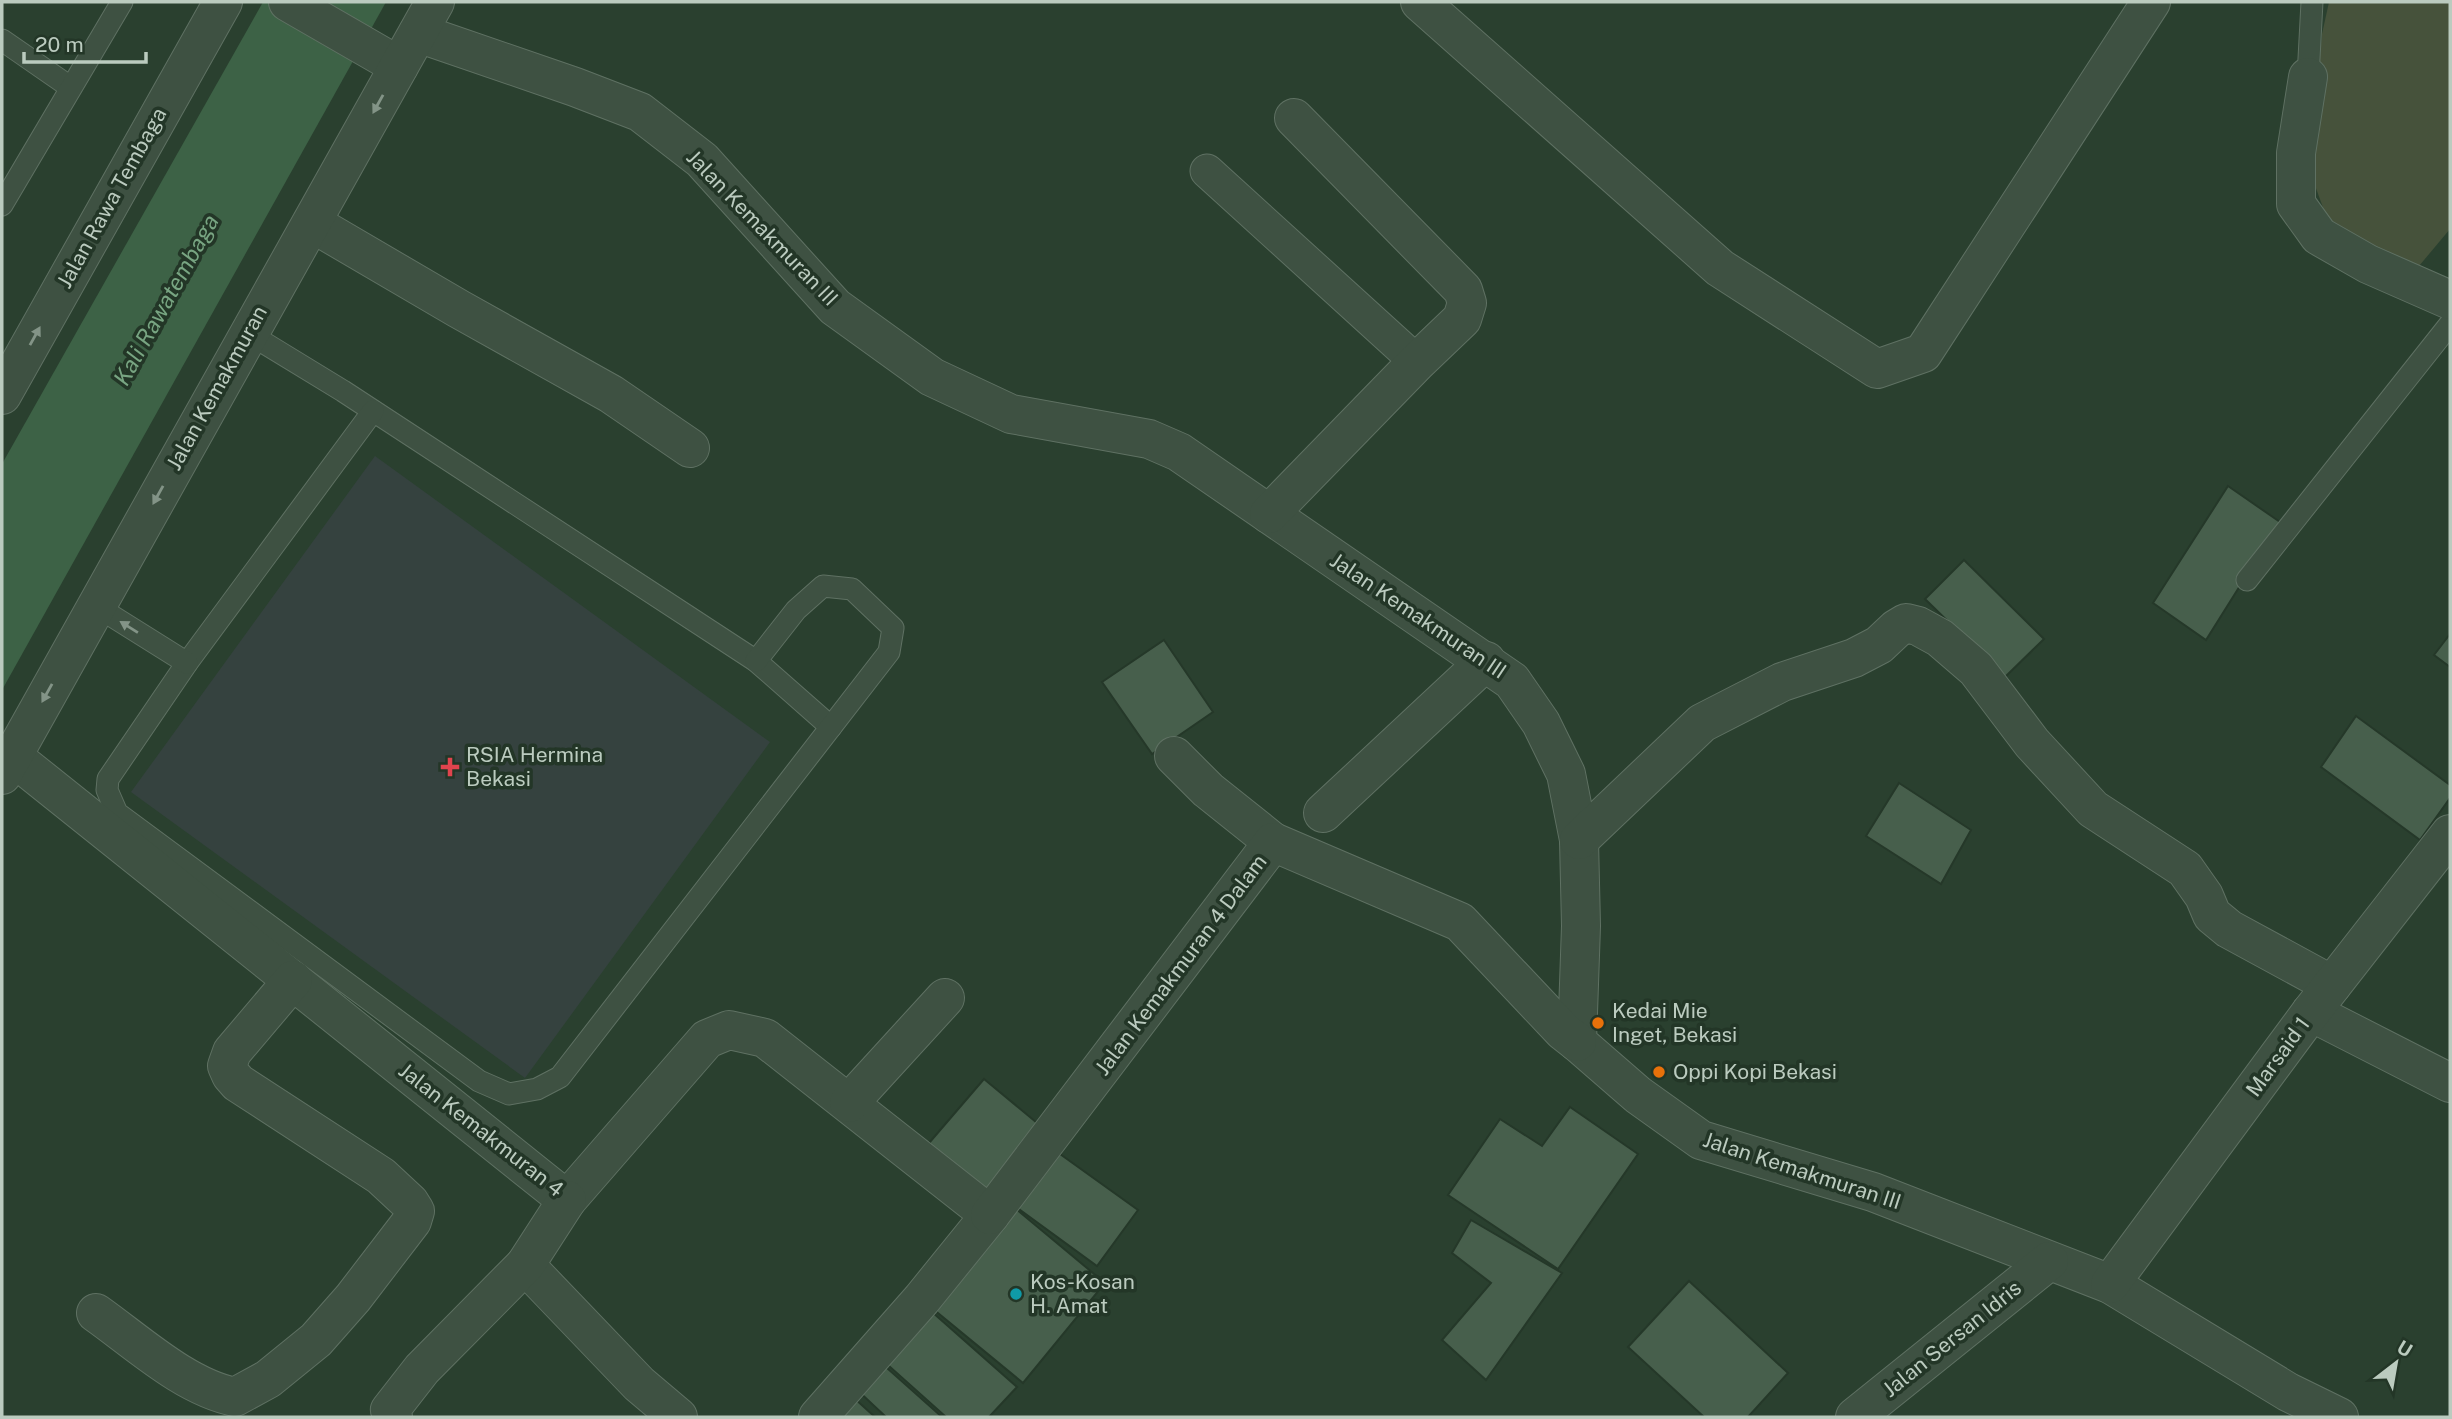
<svg xmlns="http://www.w3.org/2000/svg" width="2452" height="1419" viewBox="0 0 2452 1419" font-family="'Public Sans',sans-serif">
  <rect width="100%" height="100%" fill="#2a402f"/>
  <path fill="#35423f" d="M375,456L770,742L525,1078L131,792Z"/>
  <path fill="#46523b" d="M2329,2H2450V229L2414,272L2333,235L2309,169L2322,34Z"/>
  <path fill="#3d6246" d="M263,2H386L2,690V464Z"/>
  <g fill="#475f4c" stroke="#253829" stroke-width="2">
    <path d="M2228,486L2280,522L2206,640L2153,603Z"/>
    <path d="M1964,560L2044,639L2005,677L1925,599Z"/>
    <path d="M2450,634V667L2434,655Z"/>
    <path d="M1164,640L1213,712L1152,754L1102,682Z"/>
    <path d="M2356,716L2450,785V798L2420,840L2321,767Z"/>
    <path d="M1899,783L1971,830L1941,884L1866,836Z"/>
    <path d="M984,1079L1048,1132L986,1204L923,1150Z"/>
    <path d="M1570,1107L1638,1154L1558,1269L1448,1195L1500,1119L1542,1146Z"/>
    <path d="M1053,1149L1138,1210L1097,1266L1012,1204Z"/>
    <path d="M1010,1204L1105,1283L1023,1383L927,1304Z"/>
    <path d="M1471,1220L1562,1273L1486,1380L1442,1340L1491,1283L1452,1253Z"/>
    <path d="M1689,1281L1788,1373L1748,1417H1704L1628,1347Z"/>
    <path d="M923,1304L1017,1387L989,1417H946L880,1358Z"/>
    <path d="M878,1360L942,1417H886L855,1388Z"/>
    <path d="M854,1398L875,1417H837Z"/>
  </g>
  <g fill="none" stroke-linecap="round" stroke-linejoin="round">
    <g stroke="#5f7163" stroke-width="23">
      <g id="service">
        <path d="M2,40L70,87"/>
        <path d="M2308,77L2312,2"/>
        <path d="M2,205L122,2"/>
        <path d="M248,333L343,391L756,661L831,727"/>
        <path d="M373,411L187,663L108,779L107,790L117,813L479,1081L509,1094L537,1089L560,1077L889,652L893,628L852,589L823,586L796,610L756,661"/>
        <path d="M2247,580L2450,324"/>
        <path d="M96,606L187,663"/>
      </g>
    </g>
    <g stroke="#5f7163" stroke-width="35">
      <path id="pedestrian" d="M1207,171L1417,362"/>
    </g>
    <g stroke="#5f7163" stroke-width="40">
      <g id="minor">
        <path d="M288,2L399,66"/>
        <path d="M1420,2L1720,268L1877,369L1923,353L2151,2"/>
        <path d="M418,33L575,87L640,112L702,160L835,307L932,377L1011,414L1149,439L1179,452L1512,681L1541,723L1566,774L1579,840L1581,926L1577,1042L1638,1095L1701,1140L1873,1192L2110,1284L2288,1392L2339,1417"/>
        <path d="M2308,77L2296,153V204L2319,236L2368,264L2450,300"/>
        <path d="M312,223L459,309L611,394L690,448"/>
        <path d="M1269,514L1417,362L1462,319L1467,303L1463,290L1294,118"/>
        <path d="M12,756L567,1200L707,1039L729,1030L765,1038L990,1215L922,1299L818,1417"/>
        <path d="M1174,756L1208,790L1273,842"/>
        <path d="M1323,813L1486,661"/>
        <path d="M1579,840L1702,723L1782,682L1854,658L1879,645L1896,629L1906,623L1918,626L1940,638L1976,669L2032,743L2093,809L2185,869L2204,896L2212,915L2229,929L2332,985"/>
        <path d="M2311,1012L2450,1083"/>
        <path d="M849,1103L945,998"/>
        <path d="M990,1215L1273,842L1460,922L1563,1031L1577,1042"/>
        <path d="M525,1265L639,1384L678,1417"/>
        <path d="M2110,1284L2311,1012L2450,834"/>
        <path d="M96,1313C137,1342 185,1387 235,1397L268,1379L316,1340L353,1298L412,1221L415,1211L410,1203L381,1176L238,1083L231,1075L227,1066L232,1052L293,980"/>
        <path d="M393,1417L390,1410L422,1369L525,1265L567,1200"/>
        <path d="M1855,1417L2049,1261"/>
      </g>
    </g>
    <g stroke="#5f7163" stroke-width="40">
      <g id="tertiary">
        <path d="M2,395L223,2"/>
        <path d="M2,775L435,2"/>
      </g>
    </g>
    <use href="#service" stroke="#3e5142" stroke-width="21"/>
    <use href="#pedestrian" stroke="#3e5142" stroke-width="33"/>
    <use href="#minor" stroke="#3e5142" stroke-width="38"/>
    <use href="#tertiary" stroke="#3e5142" stroke-width="38"/>
  </g>
  <defs><path id="oneway-solid" d="M-6-.8H1V-3.2L6.5 0L1 3.2V.8H-6Z" transform="scale(1.75)"/></defs>
  <g fill="#839487">
    <use href="#oneway-solid" transform="translate(378 104) rotate(119)"/>
    <use href="#oneway-solid" transform="translate(35 336) rotate(-61)"/>
    <use href="#oneway-solid" transform="translate(158 495) rotate(119)"/>
    <use href="#oneway-solid" transform="translate(129 627) rotate(-148)"/>
    <use href="#oneway-solid" transform="translate(47 693) rotate(119)"/>
  </g>
  <path fill="#e0444e" stroke="#233627" stroke-width="2.5" d="M446.5 756.5h7v7h7v7h-7v7h-7v-7h-7v-7h7z"/>
  <g fill="#e8710a" stroke="#233627" stroke-width="2.5">
    <circle cx="1598" cy="1023" r="7"/>
    <circle cx="1659" cy="1072" r="7"/>
  </g>
  <circle fill="#0f9aa8" stroke="#233627" stroke-width="2.5" cx="1016" cy="1294" r="7"/>
  <g text-anchor="middle" stroke-width="7" stroke-linejoin="round" paint-order="stroke">
    <g font-size="21" fill="#bbcbbf" stroke="#233627">
      <text transform="translate(112 198) rotate(-61)" y="7">Jalan Rawa Tembaga</text>
      <text transform="translate(762 228) rotate(46)" y="7">Jalan Kemakmuran III</text>
      <text transform="translate(217 388) rotate(-61)" y="7">Jalan Kemakmuran</text>
      <text transform="translate(1418 616) rotate(34)" y="7">Jalan Kemakmuran III</text>
      <text transform="translate(1181 965) rotate(-53)" y="7">Jalan Kemakmuran 4 Dalam</text>
      <text transform="translate(2278 1057) rotate(-54)" y="7">Marsaid 1</text>
      <text transform="translate(481 1130) rotate(38)" y="7">Jalan Kemakmuran 4</text>
      <text transform="translate(1802 1171) rotate(18)" y="7">Jalan Kemakmuran III</text>
      <text transform="translate(1952 1339) rotate(-39)" y="7">Jalan Sersan Idris</text>
    </g>
    <g font-size="21" fill="#bbcbbf" stroke="#233627" text-anchor="start">
      <text x="466" y="762">RSIA Hermina<tspan x="466" dy="24">Bekasi</tspan></text>
      <text x="1612" y="1018">Kedai Mie<tspan x="1612" dy="24">Inget, Bekasi</tspan></text>
      <text x="1673" y="1079">Oppi Kopi Bekasi</text>
      <text x="1030" y="1289">Kos-Kosan<tspan x="1030" dy="24">H. Amat</tspan></text>
    </g>
    <g font-size="23" font-style="italic" fill="#78a582" stroke="#233627">
      <text transform="translate(166 300) rotate(-61)" y="8">Kali Rawatembaga</text>
    </g>
  </g>
  <rect width="2452" height="1419" fill="none" stroke="#bbcbbf" stroke-width="7"/>
  <g transform="translate(2396 1363) rotate(31)" stroke="#233627" stroke-width="5" paint-order="stroke">
  <path d="M0-5L12 26L0 18L-12 26Z" fill="#bbcbbf"/>
  <text y="-10" font-size="19" font-weight="bold" text-anchor="middle" fill="#bbcbbf">U</text>
  </g>
  <path d="M24 52v10h122v-10" fill="none" stroke="#bbcbbf" stroke-width="3.5"/>
  <text x="35" y="52" font-size="21" fill="#bbcbbf" stroke="#233627" stroke-width="5" paint-order="stroke">20 m</text>
</svg>
